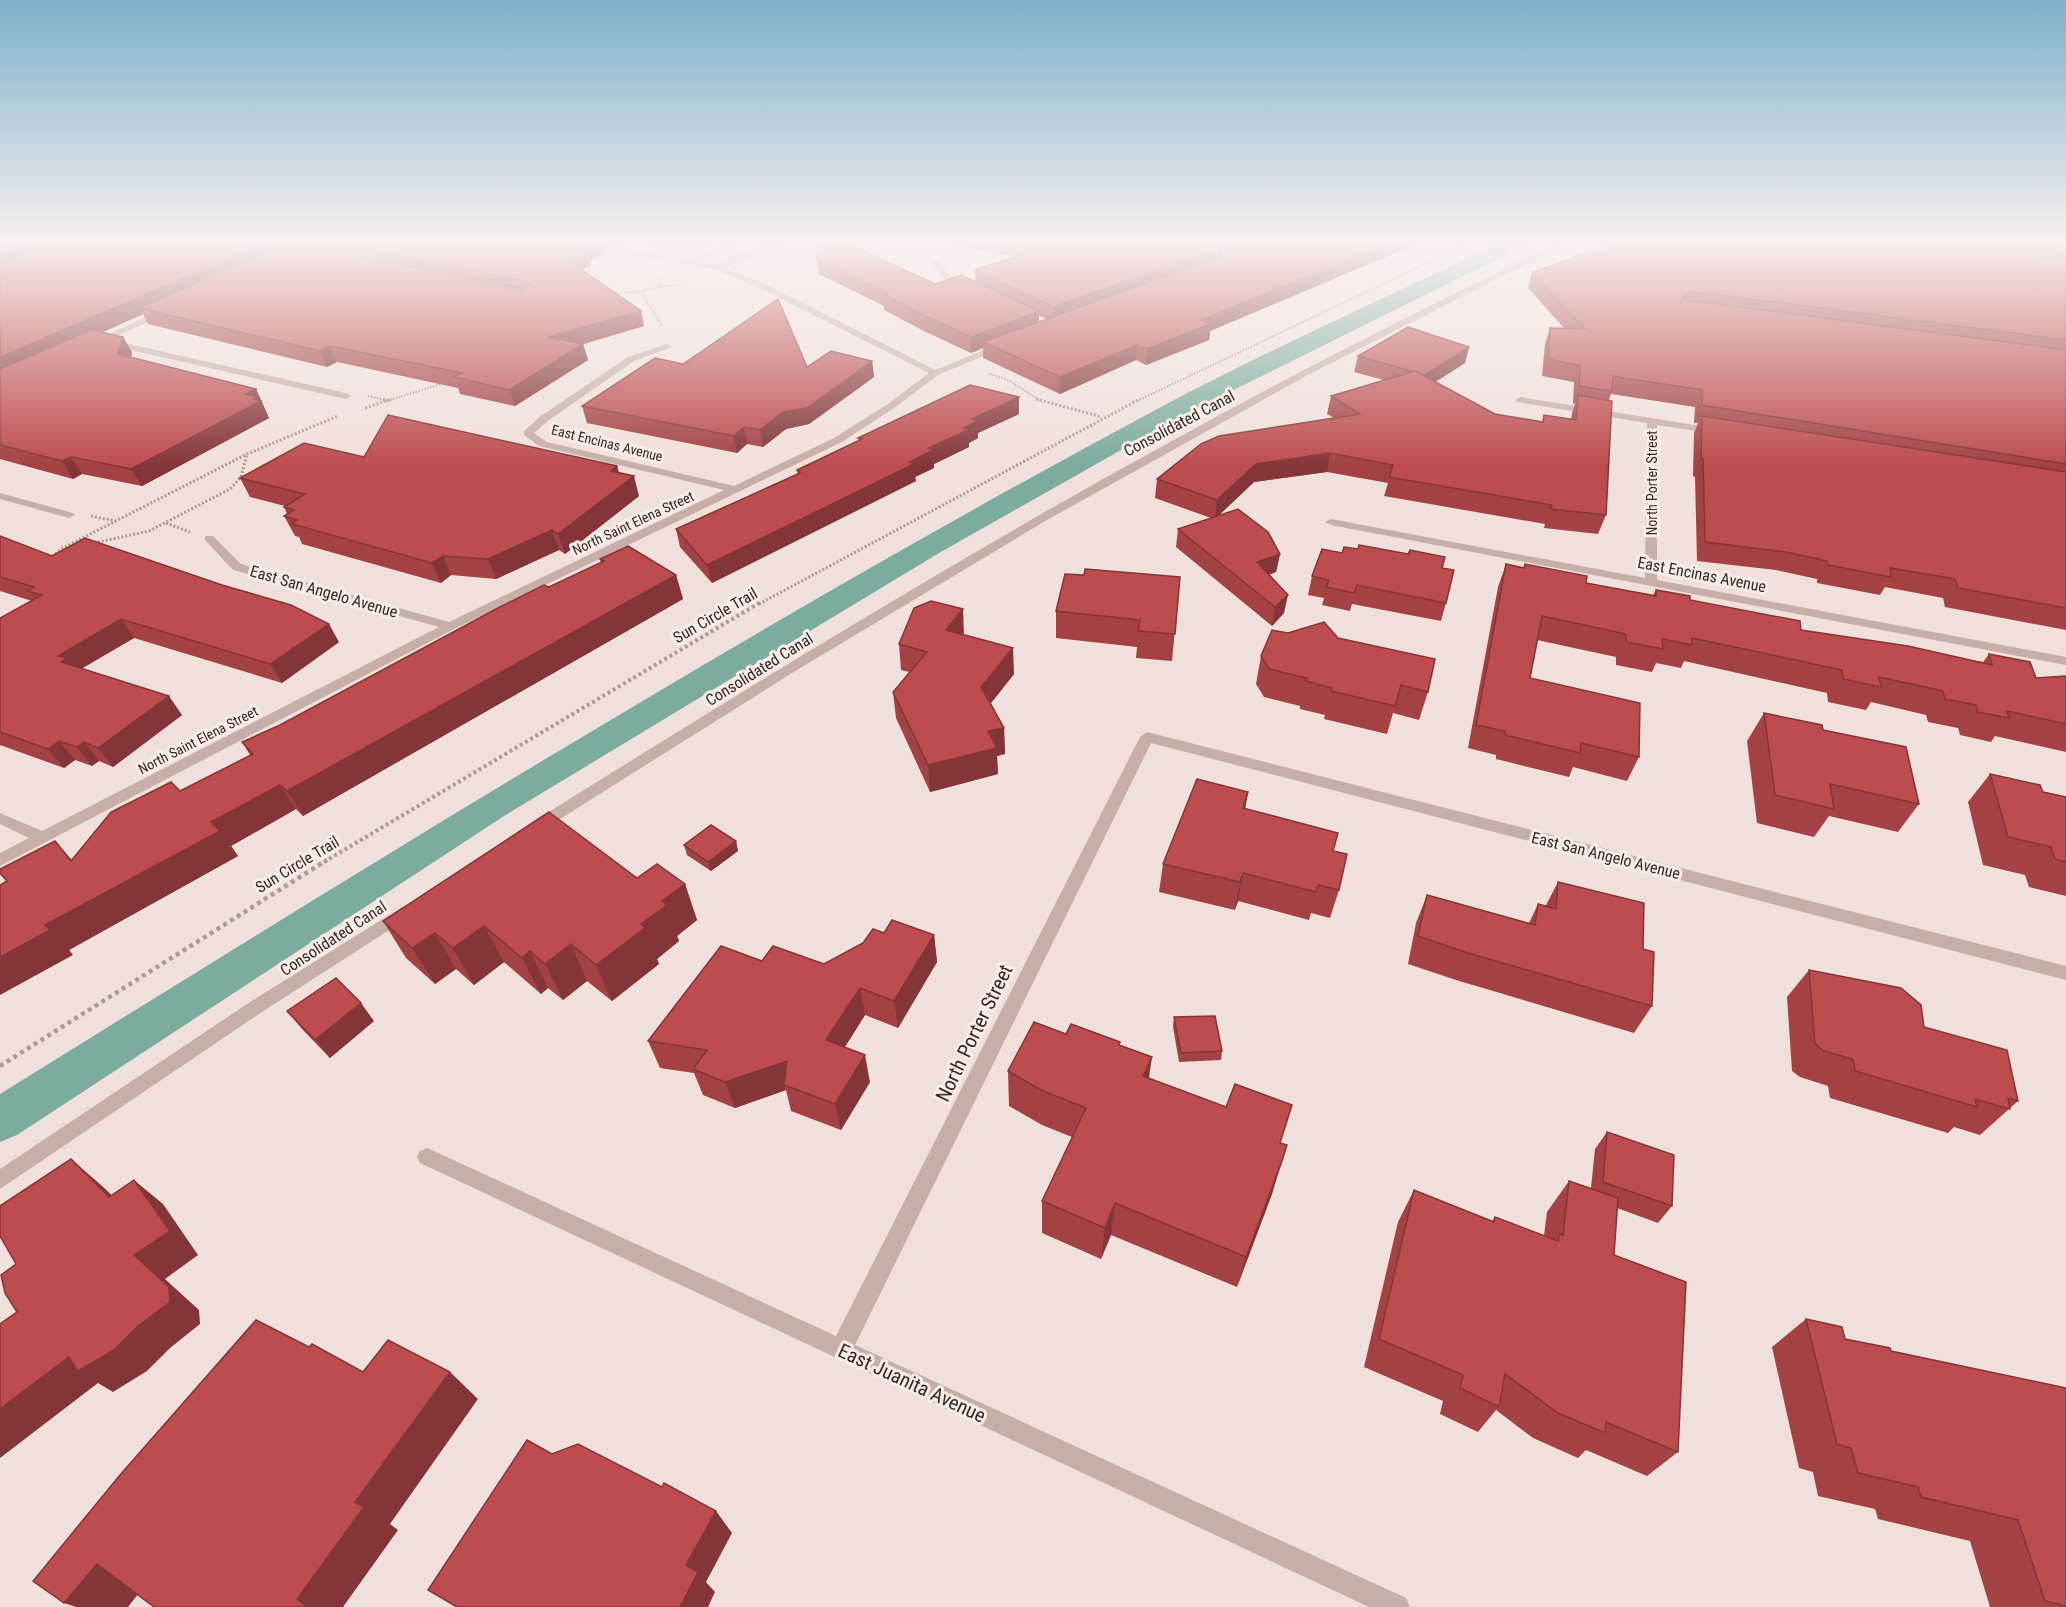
<svg xmlns="http://www.w3.org/2000/svg" width="2066" height="1607" viewBox="0 0 2066 1607" font-family="'Roboto Condensed',sans-serif">
  <rect width="100%" height="100%" fill="#f0e0db"/>
  <path fill="#bbbe9c" d="M644,241H723L703,248L641,245Z"/>
  <g fill="none" stroke-linecap="round" stroke-linejoin="round">
    <path fill="#7caba0" fill-rule="evenodd" d="M1504,241H1529L1526,245L1181,416L939,553L504,816L17,1135L0,1142V1094C382,857 763,620 1159,408C1271,348 1390,296 1504,241Z"/>
    <g stroke="#b39892" stroke-width="2" stroke-dasharray="1.5 1.5" stroke-linecap="butt">
      <path d="M659,287L681,284"/>
      <path d="M641,292L663,327"/>
      <path d="M609,293L641,292L658,287L663,277"/>
      <path d="M990,374L1008,380L1041,401"/>
      <path d="M368,396L390,401"/>
      <path d="M387,401L444,383"/>
      <path d="M1137,401L1473,241"/>
    </g>
    <g stroke="#b39892" stroke-width="3" stroke-dasharray="2 2" stroke-linecap="butt">
      <path d="M383,399L390,401"/>
      <path d="M1036,399L1102,417"/>
      <path d="M365,408L392,399"/>
      <path d="M91,516L116,521"/>
      <path d="M166,523L190,532"/>
      <path d="M94,543L149,531L230,489L241,477L247,454"/>
      <path d="M49,559L61,549L247,454L338,416"/>
      <path d="M759,604L1140,399"/>
    </g>
    <path stroke="#b39892" stroke-width="4" stroke-dasharray="3 3" stroke-linecap="butt" d="M324,862L761,602"/>
    <path stroke="#b39892" stroke-width="4.5" stroke-dasharray="4 4" stroke-linecap="butt" d="M0,1066L327,860"/>
    <g fill="#c7aea8" fill-rule="evenodd">
      <path d="M1562,241H1572L1306,376L1047,520L792,673L541,831H531L528,827L531,823C741,692 952,561 1170,442C1298,371 1429,305 1562,241Z"/>
      <path d="M402,907L408,908L410,913L408,918L265,1010L0,1189V1169L253,1000Z"/>
    </g>
    <g fill="#c7aea8" fill-rule="evenodd">
      <path d="M561,241H578L689,260L739,241H750L699,262L718,265L730,258L781,241H793L725,268L766,284L935,370L999,344L1007,346L938,375L894,408L842,442L454,629L0,866V853L29,838L0,824V813L42,831L439,627L233,570L205,540V536H213L241,564L449,622L724,490L539,446L524,435V431L541,416L628,357L667,344L672,347L634,361L549,420L534,433L547,442L734,486L834,438L888,404L929,373L760,288L717,270Z"/>
      <path d="M932,259H938L948,274L969,284V288C953,288 934,274 932,259Z"/>
      <path d="M165,308L168,309V313L96,345L89,343Z"/>
      <path d="M111,340L346,393L351,396L346,399L108,345L107,343Z"/>
      <path d="M1520,397L1720,429V433L1716,434L1657,425V580L2066,657V665L1331,525L1325,522L1331,519L1645,578L1647,423L1517,402L1515,400Z"/>
      <path d="M0,493L73,513L75,515L69,518L0,499Z"/>
      <path d="M1147,732L2066,966V980L1151,743L855,1345L1406,1598L1410,1607H1369L420,1163L417,1157L420,1151L427,1148L434,1151L836,1336L1140,737Z"/>
    </g>
  </g>
  <g fill="#a34144" fill-rule="evenodd">
    <path d="M0,241H625L617,245L603,243L606,252L590,260L591,265L582,270L641,311L644,326L583,344L588,360L515,406L460,394L458,388L337,362L327,367L148,324L143,314L103,332L132,352L131,357L256,389L269,418L142,486L82,474L73,479L0,459ZM305,243L307,246L300,245Z"/>
    <path d="M936,241H1423L1210,331L1209,340L1146,365L1136,360L1060,394L983,358V348L971,353L924,331L884,310V306L819,274L817,259L935,284L976,282L975,270L1013,257ZM1222,252L1228,254L1222,256ZM1039,316L1047,319L1039,322Z"/>
    <path d="M1600,241H2066V630L1945,607L1943,598L1885,587L1880,595L1817,583V579L1776,570L1697,561L1695,477L1693,476L1694,433L1698,423H1694L1695,407L1611,394L1609,400L1606,515L1598,534L1544,528L1545,524L1384,496L1388,483L1327,472L1254,482L1219,515L1280,554L1276,572L1269,575L1284,613L1272,626L1176,547L1178,529L1211,518L1155,498L1157,479L1334,418L1327,414L1331,396L1384,380L1354,372L1358,356L1469,347L1465,363L1435,382L1495,414L1542,422L1544,415L1571,419L1572,413L1575,404L1573,403L1574,382L1542,376L1545,344L1550,328H1564L1528,288L1532,273L1608,251L1600,243Z"/>
    <path d="M872,361L874,377L809,424L786,429L763,447L747,444L737,453L587,423L582,406L683,364L807,367Z"/>
    <path d="M1019,397V414L978,433V438L969,443V447L934,464V468L915,477L916,481L712,583L680,547L676,529L798,474L797,470L859,441L858,438Z"/>
    <path d="M364,457L617,466L619,473L639,496L565,554L559,550L496,579L451,575L441,583L302,544L299,537L295,536L284,516L287,514L284,507L285,506L250,497L240,478Z"/>
    <path d="M0,536L52,556L339,642L282,683L134,638L82,668L182,715L113,767L99,761L92,766L75,760L64,768L0,745V618L32,601L0,591Z"/>
    <path d="M1342,553L1442,568L1446,603L1441,621L1352,604L1350,611L1322,605L1324,598L1308,595L1312,576Z"/>
    <path d="M600,559L676,575L683,599L303,816L296,809L231,846L238,856L69,950L73,955L7,881L55,841L72,860L180,791L250,755L242,742L280,725L549,587L601,563Z"/>
    <path d="M1506,564L1524,568L1525,564L1586,583L1653,595L1656,590L1690,600L1801,630L1983,662L1989,654L2036,678L2066,676V752L1995,736L1991,742L1960,735L1958,728L1928,722L1926,715L1871,702L1866,710L1828,702L1827,693L1684,661L1681,668L1656,663L1652,672L1616,665V657L1537,640L1530,678L1639,757L1627,781L1573,767L1569,777L1496,759V755L1468,748L1498,587Z"/>
    <path d="M1084,575L1180,577L1172,661L1136,658L1137,647L1056,638V611Z"/>
    <path d="M1288,633L1338,638L1428,692L1419,720L1393,713L1387,734L1324,719L1325,715L1300,709V706L1264,697L1256,684L1261,656Z"/>
    <path d="M964,635L1014,674L991,703L1004,728L1005,754L997,756L998,774L930,792L896,718L893,692L909,672L901,670L899,644Z"/>
    <path d="M1764,713L1823,730L1919,804L1898,832L1829,816L1814,837L1757,823L1747,741Z"/>
    <path d="M1990,774L2043,792L2066,797V896L2029,887L2025,875L1983,865L1968,802Z"/>
    <path d="M1248,792L1245,809L1333,851L1339,890L1330,918L1311,913L1309,920L1238,901L1235,910L1159,892L1163,864Z"/>
    <path d="M736,841L738,851L711,871L687,855L684,845Z"/>
    <path d="M1558,882L1643,949L1652,1006L1634,1033L1456,980L1408,964L1416,923L1427,895L1529,923L1538,904L1545,907Z"/>
    <path d="M685,884L697,920L677,936L679,941L657,959L659,964L612,1001L587,981L563,1000L548,988L541,994L504,962L474,985L456,969L435,984L406,958L383,921Z"/>
    <path d="M884,933L934,935L937,962L898,1028L865,1015L845,1047L870,1082L841,1130L791,1111L786,1090L735,1108L703,1095L694,1073L660,1068L648,1041L762,961L824,964Z"/>
    <path d="M1809,970L1924,1027L2018,1101L1980,1135L1954,1127L1948,1133L1830,1098L1828,1086L1800,1077L1792,1071L1787,997Z"/>
    <path d="M287,1011L374,1021L330,1058L302,1029Z"/>
    <path d="M1174,1017L1222,1051L1221,1060L1179,1062L1173,1027Z"/>
    <path d="M1066,1034L1120,1042V1045L1149,1078L1281,1143L1272,1194L1237,1287L1111,1235L1101,1259L1042,1233V1201L1072,1137L1042,1125L1009,1106L1008,1071Z"/>
    <path d="M1607,1132L1672,1206L1658,1223L1617,1208L1614,1255L1678,1452L1647,1476L1586,1450L1578,1458L1533,1438L1496,1410L1478,1432L1440,1414L1443,1401L1364,1367L1398,1222L1414,1190L1492,1221L1495,1217L1544,1236L1547,1212L1569,1181L1591,1188L1595,1149Z"/>
    <path d="M1806,1319L1845,1339L1891,1351L2066,1388V1607H1990L1970,1541L1878,1519L1875,1509L1818,1496L1813,1472L1799,1468L1772,1347Z"/>
  </g>
  <g fill="#843537">
    <path d="M35,241H83L0,272V254Z"/>
    <path d="M270,241H305V243L151,311L139,308L143,314L0,378V357Z"/>
    <path d="M594,241H603L606,252L590,260L591,265L572,275L568,260L579,249Z"/>
    <path d="M616,241H625L617,245Z"/>
    <path d="M1236,241H1282L1234,256Z"/>
    <path d="M1393,241H1423L1210,331L1209,340L1146,365L1147,349L1201,320Z"/>
    <path d="M1223,247L1221,261L1053,323V307Z"/>
    <path d="M1689,291L1683,307V296Z"/>
    <path d="M641,311L644,326L553,353L548,337Z"/>
    <path d="M1039,311V327L983,342V348L971,353V337Z"/>
    <path d="M123,337L132,352L128,370L118,354Z"/>
    <path d="M583,344L588,360L515,406L509,390Z"/>
    <path d="M1137,345L1136,360L1060,394V377Z"/>
    <path d="M330,346L337,362L327,367L320,351Z"/>
    <path d="M1469,347L1465,363L1421,391L1425,375Z"/>
    <path d="M872,361L874,377L809,424L786,429L763,447L760,430L783,412Z"/>
    <path d="M256,389L269,418L142,486L131,469L246,394Z"/>
    <path d="M1019,397V414L978,433V438L969,443V447L934,464V468L915,477L916,481L712,583L707,565L910,462L929,448L964,428L972,419Z"/>
    <path d="M744,427L747,444L737,453L734,436Z"/>
    <path d="M1330,453L1327,472L1254,482L1215,519L1217,500L1256,464Z"/>
    <path d="M71,457L82,474L73,479L62,461Z"/>
    <path d="M617,466L622,485L634,476L639,496L565,554L558,534L611,471Z"/>
    <path d="M552,530L559,550L496,579L488,559Z"/>
    <path d="M1280,554L1276,572L1254,580L1257,562Z"/>
    <path d="M443,556L451,575L441,583L432,563Z"/>
    <path d="M676,575L683,599L303,816L287,791Z"/>
    <path d="M1288,595L1284,613L1272,626L1275,607Z"/>
    <path d="M963,609L964,635L946,630Z"/>
    <path d="M121,619L134,638L76,672L61,662L58,656Z"/>
    <path d="M329,624L339,642L282,683L270,664Z"/>
    <path d="M1013,648L1014,674L983,713L981,687Z"/>
    <path d="M169,696L182,715L113,767L98,748Z"/>
    <path d="M1004,728L1005,754L997,756L998,774L930,792L928,765L988,731Z"/>
    <path d="M59,741L75,760L64,768L48,749Z"/>
    <path d="M84,742L99,761L92,766L77,747Z"/>
    <path d="M280,785L296,809L231,846L238,856L69,950L73,955L0,995V957L45,925L211,822Z"/>
    <path d="M1248,792L1243,820V808Z"/>
    <path d="M736,841L738,851L711,871L708,862Z"/>
    <path d="M1243,873L1238,901L1235,910L1240,882Z"/>
    <path d="M685,884L697,920L677,936L679,941L657,959L659,964L612,1001L596,965L641,924L662,901Z"/>
    <path d="M484,926L504,962L474,985L453,948Z"/>
    <path d="M435,933L456,969L435,984L412,948Z"/>
    <path d="M934,935L937,962L898,1028L894,1001Z"/>
    <path d="M571,944L587,981L563,1000L545,964Z"/>
    <path d="M530,951L548,988L541,994L522,958Z"/>
    <path d="M860,988L865,1015L832,1067L826,1040Z"/>
    <path d="M361,1003L374,1021L330,1058L315,1040Z"/>
    <path d="M865,1055L870,1082L841,1130L835,1104Z"/>
    <path d="M1152,1057L1147,1092L1143,1076Z"/>
    <path d="M787,1061L784,1085L786,1090L735,1108L725,1082Z"/>
    <path d="M71,1159L101,1185L139,1221L109,1197Z"/>
    <path d="M1282,1161L1272,1194L1237,1287L1246,1257Z"/>
    <path d="M134,1180L163,1204L198,1255L165,1279L199,1310L200,1324L170,1348L147,1371L113,1392L98,1383L0,1458V1409L134,1255Z"/>
    <path d="M1115,1203L1111,1235L1101,1259L1105,1228Z"/>
    <path d="M450,1372L478,1399L390,1524L398,1530L343,1607H304L297,1599L355,1502Z"/>
    <path d="M716,1511L732,1533L706,1582L715,1592L708,1607H680L686,1565Z"/>
    <path d="M97,1564L146,1584L128,1607H76L64,1603Z"/>
  </g>
  <g fill="#bd4c4f" stroke="#843537" stroke-width="1.5">
    <path d="M0,241H35L0,254Z"/>
    <path d="M59,241H270L0,357V263Z"/>
    <path d="M324,241H594L579,249L588,251L568,260L641,311L548,337L583,344L509,390L454,377L462,373L330,346L320,351L139,308L289,243L523,289L530,284L528,282Z"/>
    <path d="M821,241H842L935,284L961,275L1039,311L971,337L923,315L883,294L888,293L817,259Z"/>
    <path d="M1003,241H1208L1223,247L1053,307L975,270L1039,249Z"/>
    <path d="M1264,241H1393L1201,320L1210,324L1147,349L1137,345L1060,377L983,342Z"/>
    <path d="M1618,241H1914L2066,260V340L1689,291L1683,296L1686,300L2066,350V464L1702,405V390L1613,376L1612,391L1579,386L1580,366L1548,359L1550,328L1585,329L1532,273L1590,251H1628Z"/>
    <path d="M1977,241H2066V252Z"/>
    <path d="M778,299L807,367L831,351L872,361L807,408L783,412L760,430L744,427L734,436L582,406L655,358L683,364Z"/>
    <path d="M1408,327L1469,347L1425,375L1358,356Z"/>
    <path d="M91,330L123,337L118,354L256,389L246,394L258,397L254,399L261,401L131,469L71,457L62,461L0,445V369Z"/>
    <path d="M1415,371L1495,414L1543,422L1544,415L1576,420L1578,395L1612,401L1606,515L1551,509L1552,505L1389,477L1393,465L1330,453L1256,464L1217,500L1157,479L1201,444L1219,436L1360,414L1331,396Z"/>
    <path d="M970,385L1019,397L972,419L978,421L964,428L968,430L929,448L933,450L910,462L914,464L707,565L676,529L800,473L797,470L862,439L858,438Z"/>
    <path d="M388,415L617,466L611,471L634,476L558,534L552,530L488,559L443,556L432,563L292,524L297,520L284,516L294,510L284,507L305,494L240,478L304,443L364,457Z"/>
    <path d="M1702,416L2066,472V608L1958,588L1955,579L1890,568L1891,577L1828,565L1827,561L1786,552L1705,542L1703,459L1701,458Z"/>
    <path d="M1238,509L1268,532L1280,554L1257,562L1288,595L1275,607L1178,529Z"/>
    <path d="M0,536L52,556L85,538L222,585L291,605L329,624L270,664L121,619L58,656L66,658L61,662L169,696L98,748L84,742L77,747L59,741L48,749L0,732V618L42,595L28,591L34,587L0,577Z"/>
    <path d="M1359,545L1408,554L1410,550L1445,557L1442,568L1454,570L1446,603L1357,585L1354,593L1326,587L1329,580L1312,576L1322,549L1342,553L1344,547L1358,549Z"/>
    <path d="M628,546L676,575L287,791L280,785L211,822L220,831L45,925L50,930L0,957V885L7,881L0,873V869L55,841L71,861L111,812L171,782L180,791L253,754L242,742L280,725L498,608L544,585L549,587L604,561L600,559Z"/>
    <path d="M1506,564L1524,568L1525,564L1587,576L1586,583L1656,596V590L1690,596V600L1800,621L1801,630L1908,646L1992,665L1989,654L2030,662L2036,678L2066,676V724L2007,711L2009,718L1977,712L1976,705L1945,699L1943,691L1879,677L1881,687L1843,679L1842,670L1692,638V645L1662,639L1663,649L1626,642V634L1542,616L1530,678L1640,703L1639,757L1581,743L1580,753L1505,735V731L1476,725Z"/>
    <path d="M1085,569L1180,577L1175,634L1138,631L1140,620L1056,611L1065,574L1084,575Z"/>
    <path d="M931,601L963,609L946,630L1013,648L981,687L1004,728L988,731L997,748L928,765L893,692L927,652L899,644L914,608Z"/>
    <path d="M1324,622L1338,638L1435,659L1428,692L1401,685L1395,706L1331,691L1332,688L1306,681L1307,678L1269,669L1261,656L1272,630L1288,633Z"/>
    <path d="M1764,713L1822,725L1823,730L1906,747L1919,804L1830,784L1834,809L1775,795Z"/>
    <path d="M1990,774L2040,785L2043,792L2066,797V862L2055,859L2051,847L2008,837Z"/>
    <path d="M1197,779L1248,792L1243,808L1338,833L1333,851L1347,854L1339,890L1318,885L1316,892L1243,873L1240,882L1163,864Z"/>
    <path d="M549,812L637,878L657,864L685,884L662,901L667,905L641,924L645,928L596,965L571,944L545,964L530,951L522,958L484,926L453,948L435,933L412,948L383,921Z"/>
    <path d="M711,825L736,841L708,862L684,845Z"/>
    <path d="M1558,882L1644,903L1643,949L1654,952L1652,1006L1468,953L1418,936L1427,895L1535,925L1538,904L1556,909Z"/>
    <path d="M892,920L934,935L894,1001L860,988L826,1040L865,1055L835,1104L784,1085L787,1061L725,1082L693,1069L707,1050L648,1041L721,946L762,961L773,946L824,964L863,943L873,929L884,933Z"/>
    <path d="M1809,970L1901,988L1921,1005L1924,1027L2007,1050L2018,1101L2008,1098L2010,1109L1975,1099L1977,1107L1855,1071L1853,1059L1824,1051L1815,1044Z"/>
    <path d="M336,978L361,1003L315,1040L287,1011Z"/>
    <path d="M1215,1016L1222,1051L1181,1053L1174,1017Z"/>
    <path d="M1034,1022L1066,1034L1071,1024L1120,1042L1119,1045L1152,1057L1143,1076L1226,1107L1235,1084L1292,1105L1280,1143L1287,1145L1282,1161L1246,1257L1115,1203L1105,1228L1042,1201L1086,1108L1043,1091L1008,1071Z"/>
    <path d="M1607,1132L1674,1155L1672,1206L1603,1182Z"/>
    <path d="M71,1159L109,1197L134,1180L170,1231L134,1255L169,1287L170,1302L138,1326L114,1350L78,1371L69,1357L0,1409V1324L17,1312L5,1293L1,1275L16,1264L0,1236V1206Z"/>
    <path d="M1569,1181L1618,1198L1614,1255L1686,1282L1678,1452L1606,1422L1605,1433L1558,1413L1505,1374L1499,1407L1460,1388L1463,1375L1379,1339L1414,1190L1494,1222L1495,1217L1558,1241L1560,1234L1563,1235Z"/>
    <path d="M1806,1319L1842,1327L1845,1339L1890,1348L1891,1351L2066,1388V1606L2045,1601L2018,1520L1921,1497L1918,1487L1858,1473L1851,1448L1837,1444Z"/>
    <path d="M256,1320L309,1347L312,1344L363,1372L388,1340L450,1372L355,1502L364,1507L297,1599L305,1605L304,1607H154L97,1564L64,1603L33,1581L120,1475Z"/>
    <path d="M527,1440L552,1454L578,1444L662,1487L664,1483L716,1511L686,1565L698,1572L680,1607H457L428,1590Z"/>
  </g>
  <linearGradient id="sky" x2="0" y2="1"><stop stop-color="#7db0cb"/><stop offset="0.52" stop-color="#f8f1ef"/><stop offset="1" stop-color="#f8f1ef" stop-opacity="0"/></linearGradient>
  <rect width="2066" height="466" fill="url(#sky)"/>
  <g text-anchor="middle" stroke-width="6" stroke-linejoin="round" paint-order="stroke">
    <g font-size="14" fill="#342828" stroke="#f8ece7">
      <text transform="translate(607 443) rotate(14)" y="5">East Encinas Avenue</text>
      <text transform="translate(1652 483) rotate(-90)" y="5">North Porter Street</text>
      <text transform="translate(633 523) rotate(-25)" y="5">North Saint Elena Street</text>
      <text transform="translate(198 740) rotate(-27)" y="5">North Saint Elena Street</text>
    </g>
    <g font-size="16" fill="#342828" stroke="#f8ece7">
      <text transform="translate(1179 423) rotate(-28)" y="6">Consolidated Canal</text>
      <text transform="translate(1702 574) rotate(11)" y="6">East Encinas Avenue</text>
      <text transform="translate(324 591) rotate(16)" y="6">East San Angelo Avenue</text>
      <text transform="translate(715 615) rotate(-30)" y="6">Sun Circle Trail</text>
      <text transform="translate(759 669) rotate(-32)" y="6">Consolidated Canal</text>
      <text transform="translate(1606 855) rotate(14)" y="6">East San Angelo Avenue</text>
      <text transform="translate(297 864) rotate(-31)" y="6">Sun Circle Trail</text>
      <text transform="translate(333 938) rotate(-33)" y="6">Consolidated Canal</text>
    </g>
    <g font-size="20" fill="#342828" stroke="#f8ece7">
      <text transform="translate(974 1033) rotate(-64)" y="7">North Porter Street</text>
      <text transform="translate(912 1383) rotate(25)" y="7">East Juanita Avenue</text>
    </g>
  </g>
</svg>
